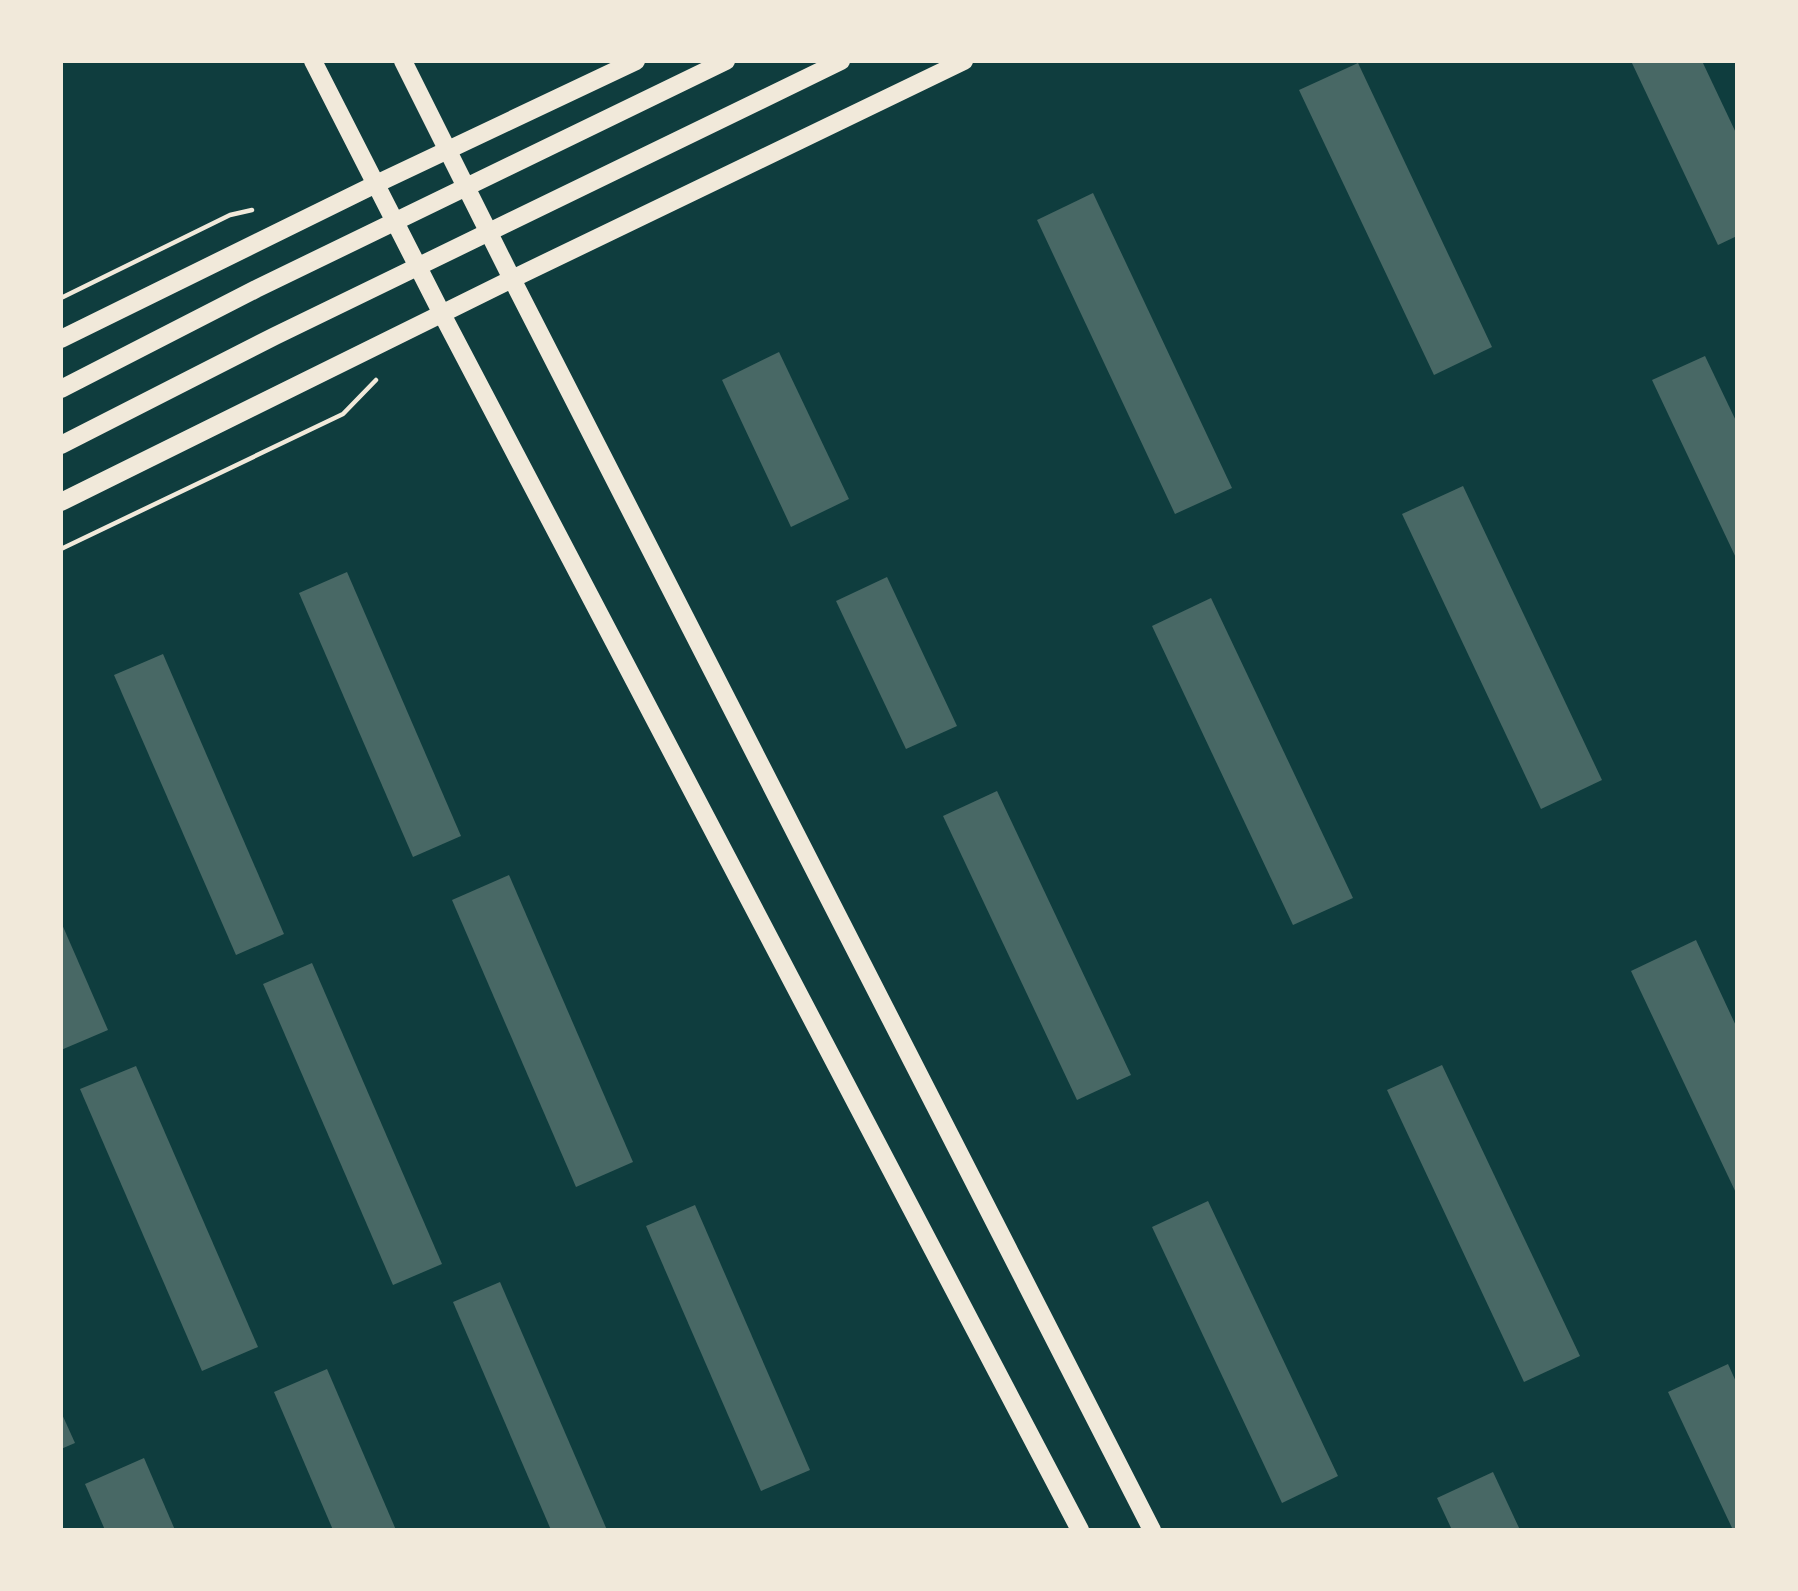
<svg xmlns="http://www.w3.org/2000/svg" width="1798" height="1591" viewBox="0 0 1798 1591" font-family="'Roboto Condensed',sans-serif">
  <rect width="100%" height="100%" fill="#0f3d3e"/>
  <g fill="#486865">
    <path d="M1631,61H1702L1737,135V236L1718,245Z"/>
    <path d="M1358,63L1492,347L1434,375L1299,90Z"/>
    <path d="M1093,193L1232,488L1175,514L1037,220Z"/>
    <path d="M779,352L849,499L791,527L722,380Z"/>
    <path d="M1705,356L1737,423V560L1652,380Z"/>
    <path d="M1463,486L1602,780L1541,809L1402,514Z"/>
    <path d="M347,572L461,836L413,857L299,593Z"/>
    <path d="M887,577L957,726L906,749L836,601Z"/>
    <path d="M1211,598L1353,898L1293,925L1152,626Z"/>
    <path d="M163,654L284,934L236,955L114,675Z"/>
    <path d="M997,791L1131,1075L1077,1100L943,816Z"/>
    <path d="M509,875L633,1162L576,1187L452,900Z"/>
    <path d="M61,922L108,1030L61,1050Z"/>
    <path d="M1696,940L1737,1028V1195L1631,971Z"/>
    <path d="M312,963L442,1264L393,1285L263,984Z"/>
    <path d="M1442,1065L1580,1356L1524,1382L1387,1090Z"/>
    <path d="M136,1066L258,1347L202,1371L80,1089Z"/>
    <path d="M1208,1201L1338,1476L1282,1503L1152,1227Z"/>
    <path d="M695,1205L810,1470L761,1491L646,1226Z"/>
    <path d="M500,1282L607,1530H551L453,1302Z"/>
    <path d="M1728,1364L1737,1384V1530H1733L1668,1392Z"/>
    <path d="M327,1369L396,1530H333L274,1392Z"/>
    <path d="M61,1412L75,1443L61,1449Z"/>
    <path d="M144,1458L175,1530H105L85,1484Z"/>
    <path d="M1493,1472L1520,1530H1452L1437,1498Z"/>
  </g>
  <g fill="none" stroke-linecap="round" stroke-linejoin="round">
    <g stroke="#f1e9da" stroke-width="4.5">
      <path d="M61,298L230,215L252,210"/>
      <path d="M61,549L343,414L376,380"/>
    </g>
    <g stroke="#f1e9da" stroke-width="18">
      <path d="M313,61L442,314L1080,1530"/>
      <path d="M403,61L512,279L1152,1530"/>
      <path d="M61,339L376,184L636,61"/>
      <path d="M61,389L256,289L726,61"/>
      <path d="M61,445L275,336L841,61"/>
      <path d="M61,502L512,279L964,61"/>
    </g>
  </g>
  <rect width="1798" height="1591" fill="none" stroke="#f1e9da" stroke-width="126"/>
</svg>
